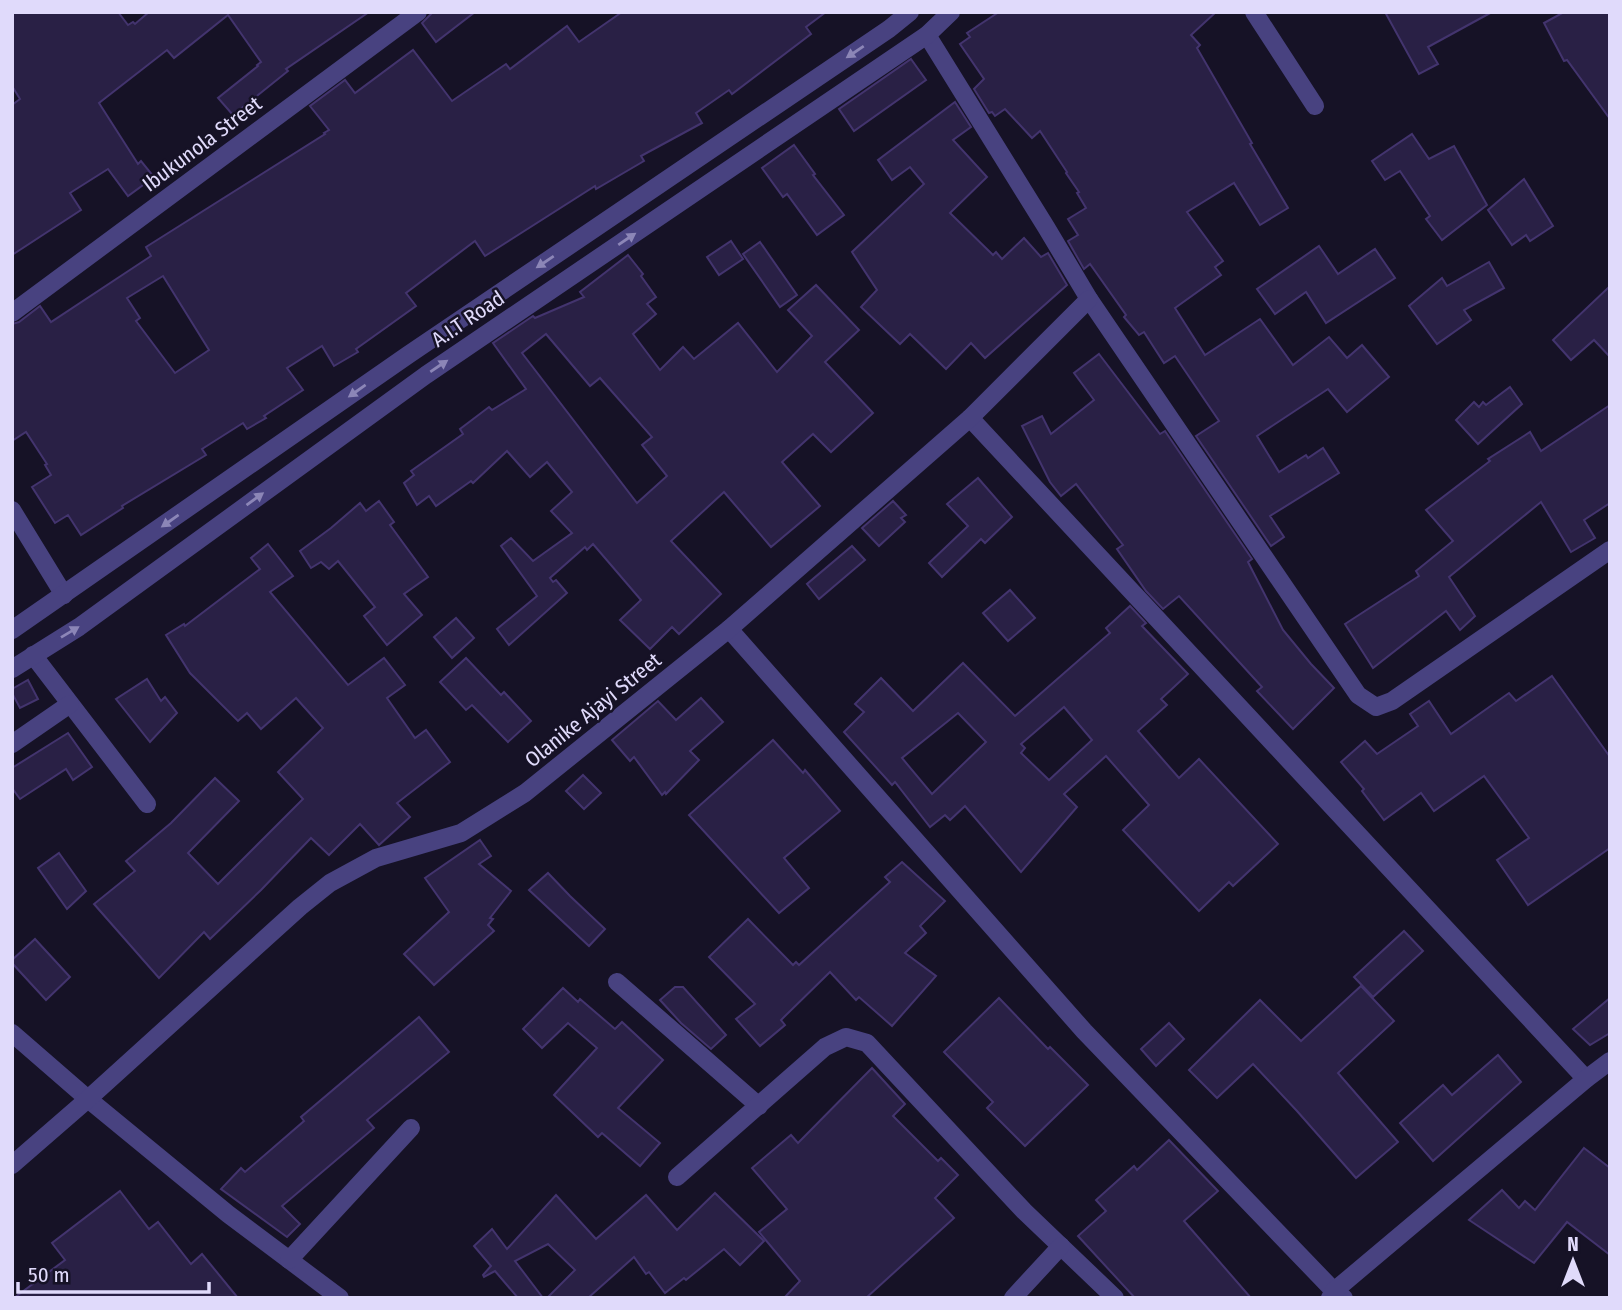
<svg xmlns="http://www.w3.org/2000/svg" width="1622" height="1310" viewBox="0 0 1622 1310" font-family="'Fira Sans Condensed',sans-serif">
  <rect width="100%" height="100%" fill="#161226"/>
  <g fill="#292045" stroke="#43346e" stroke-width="2" fill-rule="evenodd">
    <path d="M12,12H118L128,25L133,22L135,24L149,12H369L286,69L288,71L233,115L218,98L258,66L257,65L261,62L228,15L174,58L167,50L99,103L138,164L141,161L154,177L128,196L108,169L70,193L81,210L12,255V105L20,99L12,86Z"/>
    <path d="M433,12H475L436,42L422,23Z"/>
    <path d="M622,12H826L806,27L811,34L732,94L729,90L696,113L702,123L641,156L644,161L596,189L595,186L485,256L475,241L406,293L416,306L356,349L358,352L334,366L322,346L287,368L303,390L264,416L266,418L247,429L243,423L202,449L206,455L122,506L123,508L81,535L68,515L55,523L32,487L51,475L45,465L47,464L26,432L12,441V324L19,322L40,306L51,322L151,256L146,247L325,134L324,133L329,130L310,106L345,80L355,93L413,50L452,101L506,64L510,69L567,26L579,42ZM163,276L209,350L175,373L136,321L140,318L127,298Z"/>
    <path d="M999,12H1216L1191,35L1200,45L1197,48L1252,143L1250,144L1288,208L1260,225L1234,183L1187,212L1223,261L1215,267L1221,275L1175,308L1205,355L1260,319L1293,365L1329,337L1347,358L1362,345L1389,377L1347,412L1328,389L1257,436L1279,472L1306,455L1308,458L1323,448L1339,473L1270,516L1284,537L1271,546L1196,436L1219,421L1175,356L1164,363L1144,332L1139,335L1124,317L1126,315L1090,264L1084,269L1068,241L1078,235L1068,219L1086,208L1077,193L1079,192L1066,173L1067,172L1040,131L1032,138L1005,109L995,116L992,112L989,113L974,89L984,79L960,44L970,37L967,33Z"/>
    <path d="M1385,12H1492L1428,47L1438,64L1419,74Z"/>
    <path d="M1564,12H1610V119L1567,60L1564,61L1544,23Z"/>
    <path d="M911,59L926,80L854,131L839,109Z"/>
    <path d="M955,102L971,127L953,140L987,177L950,213L993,255L996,252L1002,259L1024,238L1041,257L1048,253L1067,285L985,358L971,343L946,369L910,334L900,344L861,307L877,290L852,252L924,184L910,167L892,180L878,160Z"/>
    <path d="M1412,134L1429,159L1454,146L1487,205L1442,240L1426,219L1430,216L1400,171L1385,180L1372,161Z"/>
    <path d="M794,145L815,174L813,175L844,215L817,235L787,194L783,197L762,168Z"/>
    <path d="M1524,179L1553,226L1530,241L1526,235L1512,245L1488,210Z"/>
    <path d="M731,241L743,259L719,275L707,257Z"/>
    <path d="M760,242L797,295L780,307L743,254Z"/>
    <path d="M1319,246L1338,274L1375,249L1395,278L1326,323L1306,292L1275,314L1257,289Z"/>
    <path d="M628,255L643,274L641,276L656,297L647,304L656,314L633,334L660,370L683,347L694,359L738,323L777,372L812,336L788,310L816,285L859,330L825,362L873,413L831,452L813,434L782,462L820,506L771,547L724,492L671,541L721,594L679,634L672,627L650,649L620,620L641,600L593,544L587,550L585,547L550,578L553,582L556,580L567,593L509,645L497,629L537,596L501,546L511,538L533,561L572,533L551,511L572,492L547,462L530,477L507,451L473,483L471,481L436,506L429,496L417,505L404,483L414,475L411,471L463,434L460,429L489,407L492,410L526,389L493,343L533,316L535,318L584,297L580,292ZM546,334L590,386L600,378L652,437L642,445L667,476L637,503L522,353Z"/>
    <path d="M1489,262L1504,288L1464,310L1471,320L1437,344L1409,306L1442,278L1447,286Z"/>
    <path d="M1610,286V357L1594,340L1571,360L1553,340Z"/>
    <path d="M1099,354L1160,434L1165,431L1252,559L1248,562L1283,630L1311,664L1334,688L1293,729L1257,691L1262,687L1179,596L1163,609L1146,591L1117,549L1123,545L1076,484L1061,496L1050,482L1022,426L1042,416L1051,434L1094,400L1074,373Z"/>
    <path d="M1510,387L1522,404L1478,444L1456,420L1474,402L1479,407L1483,402L1486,405Z"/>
    <path d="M1610,405V503L1584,520L1595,538L1571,552L1541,502L1449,577L1475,616L1460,630L1446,611L1373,668L1345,624L1419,576L1416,571L1453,541L1426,510L1490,461L1488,459L1530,432L1541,451Z"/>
    <path d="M978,478L1012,517L985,543L981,539L942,577L929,563L968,526L947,504Z"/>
    <path d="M379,501L394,522L390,525L428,577L404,594L422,615L387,645L364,616L375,607L338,561L329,569L321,562L311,568L300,551L331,528L360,503L366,511Z"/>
    <path d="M893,501L906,515L901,518L905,522L879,546L862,528Z"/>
    <path d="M268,544L293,576L270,592L348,685L384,658L405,685L387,698L415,738L426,730L450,762L397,803L410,817L379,845L360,824L329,855L311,838L261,890L210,939L204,932L159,978L94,904L135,871L126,861L171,823L215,778L239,801L188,853L218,884L303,799L278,772L323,728L296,698L261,729L247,713L238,721L190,673L166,635L184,624L185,626L260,569L251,558Z"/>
    <path d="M852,546L865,560L819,599L807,584Z"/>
    <path d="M1010,590L1035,618L1008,641L983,613Z"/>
    <path d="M1130,606L1146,623L1142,626L1188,674L1161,699L1167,705L1138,731L1179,778L1199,759L1278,844L1233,886L1229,882L1199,911L1123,830L1149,805L1106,756L1064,794L1077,807L1021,872L965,806L950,820L945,815L930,827L895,782L892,785L844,732L864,712L855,704L881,678L913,711L963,663L1015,716L1110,633L1106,628ZM1064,707L1092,740L1049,780L1021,753L1025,748L1021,744ZM958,713L986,742L932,794L902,758Z"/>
    <path d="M456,618L474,638L452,658L434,637Z"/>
    <path d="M466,658L501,695L504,692L531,721L508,742L472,705L466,710L440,682Z"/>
    <path d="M1552,676L1610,757V848L1528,905L1497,860L1529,838L1484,776L1434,811L1421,793L1384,820L1362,791L1364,789L1341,762L1365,741L1377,754L1418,726L1410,714L1429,701L1451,734L1509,693L1516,701Z"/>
    <path d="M147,679L161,701L165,697L177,713L150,742L116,699Z"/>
    <path d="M28,680L38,699L20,708L12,693V689Z"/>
    <path d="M701,698L723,722L690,751L699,760L666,794L665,792L662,795L634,757L630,761L612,740L658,701L676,720Z"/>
    <path d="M68,733L92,767L73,780L66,769L20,799L12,788V768Z"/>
    <path d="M773,740L803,773L805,770L840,811L784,858L809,888L779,913L689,815Z"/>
    <path d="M583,775L601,793L584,809L566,791Z"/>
    <path d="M480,840L491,856L479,864L511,891L490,918L493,919L488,925L494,931L434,985L404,954L449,912L425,878Z"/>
    <path d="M59,853L86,891L67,909L38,868Z"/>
    <path d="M902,862L945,901L920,926L926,933L905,953L936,976L892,1026L859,997L856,1000L830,972L781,1020L785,1025L760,1046L736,1019L755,1004L709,957L748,919L793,965L796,962L799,965L890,882L885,877Z"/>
    <path d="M548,873L570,896L605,929L589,946L529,890Z"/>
    <path d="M1404,931L1423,951L1373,997L1354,977Z"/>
    <path d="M35,939L70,977L46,1000L12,963V960Z"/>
    <path d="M1361,986L1394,1021L1338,1073L1398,1142L1356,1178L1297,1111L1253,1064L1217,1098L1189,1070L1260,1000L1301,1041Z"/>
    <path d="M675,987H683L726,1035L711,1049L681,1023L660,1000Z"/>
    <path d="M563,988L578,1002L580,999L615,1029L622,1022L663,1060L618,1108L660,1143L640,1166L602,1133L598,1137L554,1095L597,1048L568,1023L542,1048L523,1029Z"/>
    <path d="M999,998L1048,1049L1050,1047L1088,1085L1025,1146L987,1108L993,1102L944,1052Z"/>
    <path d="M1610,998V1033L1590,1045L1573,1029Z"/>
    <path d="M419,1017L449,1052L367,1120L374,1128L282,1206L300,1224L287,1237L221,1189L241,1168L245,1172L304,1121L301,1117Z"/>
    <path d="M1169,1023L1184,1039L1156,1066L1141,1049Z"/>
    <path d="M1498,1055L1521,1082L1433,1161L1400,1123L1443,1085L1452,1095Z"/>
    <path d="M872,1068L905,1104L893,1116L938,1161L941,1158L958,1175L935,1198L954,1218L866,1298H784L800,1281L759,1232L787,1209L752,1168L791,1135L798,1143Z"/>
    <path d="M1169,1140L1218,1191L1184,1221L1251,1298H1135L1078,1236L1106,1211L1096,1200L1134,1166L1137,1170Z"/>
    <path d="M1584,1148L1610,1168V1255L1567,1222L1534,1263L1469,1220L1502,1190L1519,1208L1525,1201L1535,1210Z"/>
    <path d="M120,1191L149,1229L158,1222L191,1264L202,1254L238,1298H14L65,1260L52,1243Z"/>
    <path d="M715,1193L764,1241L740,1265L724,1249L686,1280L684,1278L665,1293L649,1272L646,1274L634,1257L588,1298H547L575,1270L548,1244L515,1261L543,1298H518L495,1271L484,1277L483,1275L491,1266L474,1246L492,1229L507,1249L556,1195L596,1239L646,1195L677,1230Z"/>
  </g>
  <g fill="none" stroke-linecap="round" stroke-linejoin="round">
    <g stroke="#484280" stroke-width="18">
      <path d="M1254,12L1315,106"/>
      <path d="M927,35L1046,227L1089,299L1358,695L1376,707L1392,701L1610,550"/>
      <path d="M12,313L418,12"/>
      <path d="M970,418L1586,1079"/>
      <path d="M12,510L64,595"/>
      <path d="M729,629L1084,1031L1334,1291L1344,1298"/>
      <path d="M12,630L408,355L889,29L910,12"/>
      <path d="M33,655L147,804"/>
      <path d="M12,669L79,627L426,375L927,35L951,12"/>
      <path d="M12,744L70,704"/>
      <path d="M617,982L759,1106"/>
      <path d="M12,1033L88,1099L228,1214L340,1298"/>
      <path d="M12,1165L88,1099L300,907L330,883L376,858L461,833L525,793L729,629L970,418L1089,299"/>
      <path d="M677,1177L825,1047L846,1037L867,1043L1024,1211L1115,1298"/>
      <path d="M289,1260L411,1128"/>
      <path d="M1013,1298L1061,1246"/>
      <path d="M1330,1298L1334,1291L1586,1079L1610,1061"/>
    </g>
  </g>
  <defs><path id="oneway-solid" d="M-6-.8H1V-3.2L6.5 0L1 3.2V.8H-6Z" transform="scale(1.75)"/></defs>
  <g fill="#8c86b7">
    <use href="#oneway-solid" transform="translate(855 52) rotate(146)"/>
    <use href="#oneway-solid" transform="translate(627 239) rotate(-34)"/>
    <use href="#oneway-solid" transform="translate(545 262) rotate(146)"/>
    <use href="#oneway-solid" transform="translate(439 366) rotate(-34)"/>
    <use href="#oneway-solid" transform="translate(357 391) rotate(145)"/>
    <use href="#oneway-solid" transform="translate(255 499) rotate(-36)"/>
    <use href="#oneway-solid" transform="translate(170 521) rotate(145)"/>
    <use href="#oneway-solid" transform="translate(70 632) rotate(-31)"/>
  </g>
  <g text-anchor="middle" stroke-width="5" stroke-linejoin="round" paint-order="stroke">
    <g font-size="21" fill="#e0dafb" stroke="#161226">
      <text transform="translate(202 144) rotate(-37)" y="7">Ibukunola Street</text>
      <text transform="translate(468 319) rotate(-34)" y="7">A.I.T Road</text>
      <text transform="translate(593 710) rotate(-39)" y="7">Olanike Ajayi Street</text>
    </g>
  </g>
  <rect width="1622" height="1310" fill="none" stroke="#e0dafb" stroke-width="28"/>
  <g transform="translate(1573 1261)" stroke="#161226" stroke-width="5" paint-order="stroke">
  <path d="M0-5L12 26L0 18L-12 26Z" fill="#e0dafb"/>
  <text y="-10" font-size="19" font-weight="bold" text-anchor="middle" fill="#e0dafb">N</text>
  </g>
  <path d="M18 1282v10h191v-10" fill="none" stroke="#e0dafb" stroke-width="3.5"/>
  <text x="28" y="1282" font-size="21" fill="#e0dafb" stroke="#161226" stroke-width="5" paint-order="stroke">50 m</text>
</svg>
